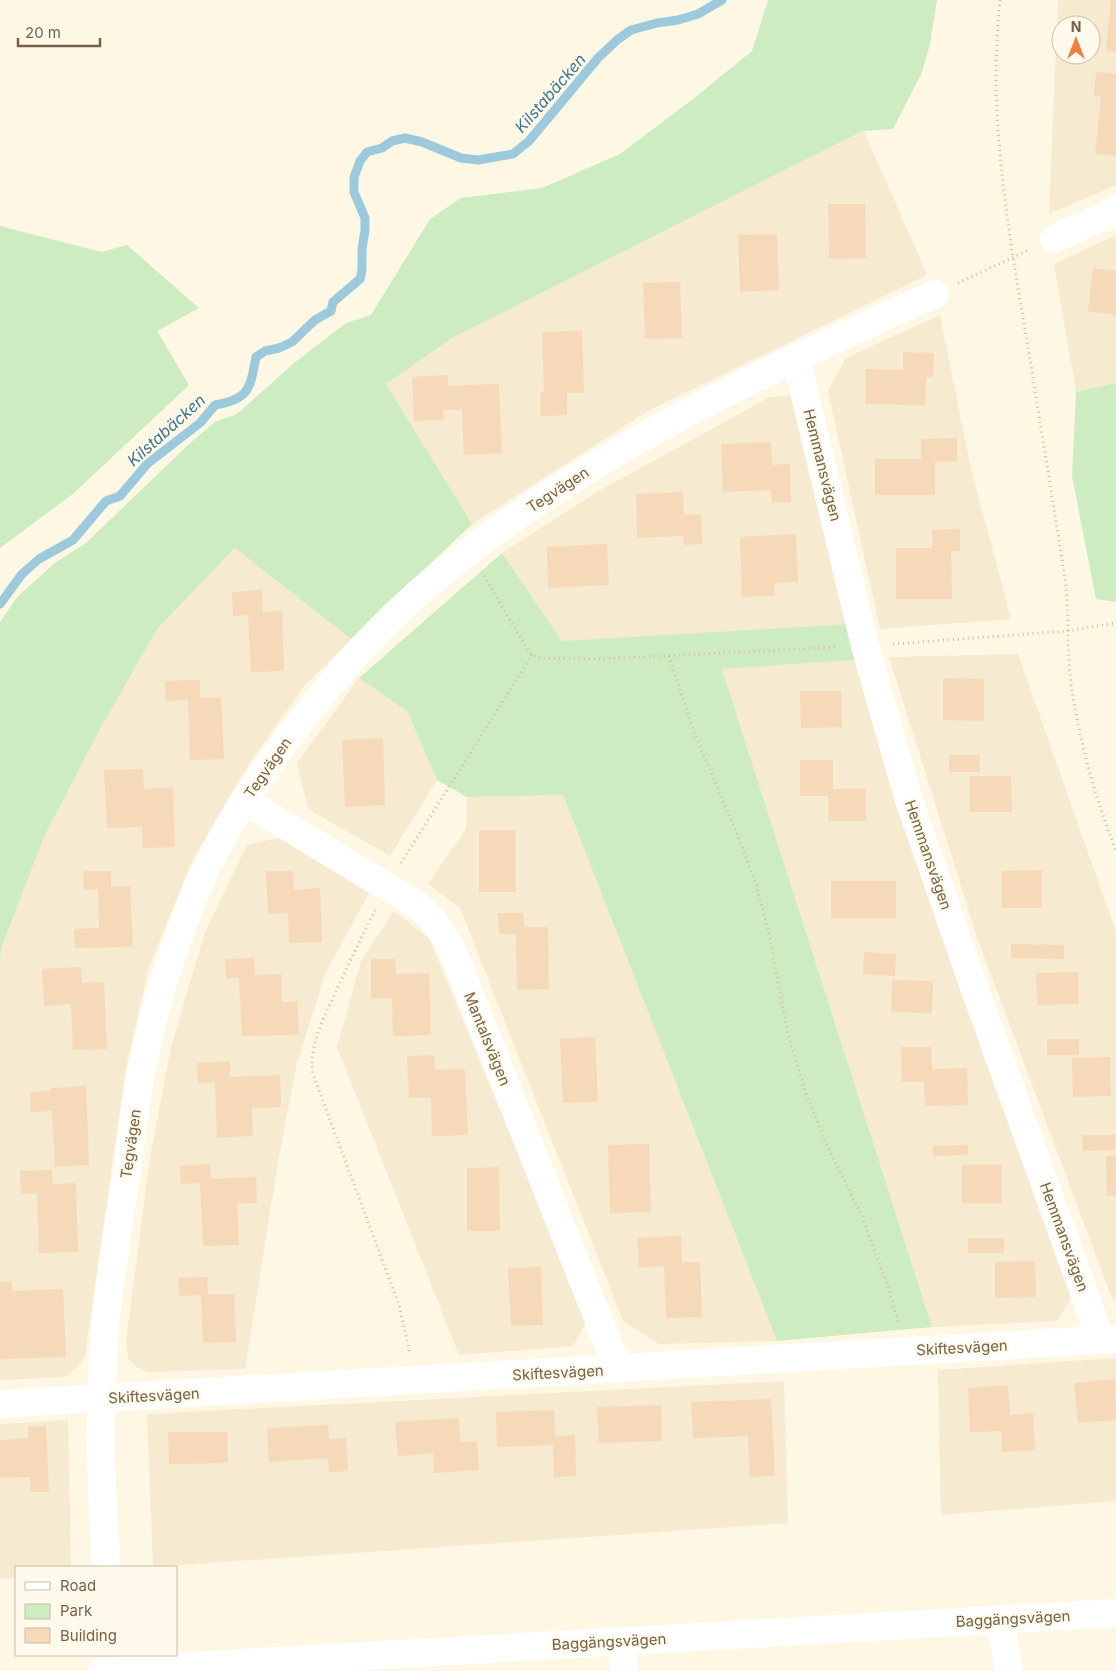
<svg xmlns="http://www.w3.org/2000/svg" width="1116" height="1671" viewBox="0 0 1116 1671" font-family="Inter,sans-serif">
  <rect width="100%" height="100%" fill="#fef7e4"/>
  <g fill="#f6ead1" fill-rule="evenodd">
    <path d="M1058,0H1116V185L1049,214ZM1061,25H1091V55H1061Z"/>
    <path d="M864,131L927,275L648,411L472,524L385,384L452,338Z"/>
    <path d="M1116,235V383L1076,392L1054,264Z"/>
    <path d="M940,315L971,469L1011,619L880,629L828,391L846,358Z"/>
    <path d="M790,396L795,405L849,624L562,641L502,553L597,492L770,397Z"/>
    <path d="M235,548L351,639L304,686L243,773L191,863L148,970L126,1068L85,1356L77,1368L65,1377L0,1380V959L2,946L45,835L98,733L157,629Z"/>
    <path d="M1018,654L1116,932V1300L1112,1298L979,943L889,657Z"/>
    <path d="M855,660L1072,1297L1057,1321L932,1327L722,669Z"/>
    <path d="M359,678L407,711L437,780L390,856L308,809L297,763Z"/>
    <path d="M563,795L777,1341L659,1344L623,1321L460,908L428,884L466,829L467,797Z"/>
    <path d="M279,838L369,893L325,974L296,1067L278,1162L245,1369L149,1372L136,1367L128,1358L126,1341L150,1158L171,1047L205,932L247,845Z"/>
    <path d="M394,911L429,938L587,1320L573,1346L459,1355L337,1047L361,961Z"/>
    <path d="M1116,1358V1501L941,1515L938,1370Z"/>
    <path d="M784,1381L788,1523L153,1567L147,1414Z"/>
    <path d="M68,1420L71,1567H16V1578L0,1579V1424Z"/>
  </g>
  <g fill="#cdecc1">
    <path d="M768,0H937L930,44L922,72L893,129L863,131L452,338L386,384L472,524L351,639L235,548L157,629L98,733L45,835L2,946L0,959V622L17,597L55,563L86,543L188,445L215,422L237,414L294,363L346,323L371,315L430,219L461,198L542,188L620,154L693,99L752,51Z"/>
    <path d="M0,226L102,252L127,245L199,308L157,331L189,385L74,493L0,548Z"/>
    <path d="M1116,383V602L1096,599L1072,476L1076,392Z"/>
    <path d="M502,553L562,641L849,624L855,660L722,669L932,1327L777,1341L563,795L467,797L437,780L407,711L359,678Z"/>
  </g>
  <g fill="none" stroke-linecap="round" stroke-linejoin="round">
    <path stroke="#9cc9db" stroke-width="9" d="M0,604L22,574L39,559L73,540L106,501L120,496L147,464L200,423L215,405C250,399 250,388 256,357L265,351L279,348L292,342L315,320L331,311L333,302L360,279L362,270V249L365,230V218L354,192V177L360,161L367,152L382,148L392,141L405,138L422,142L461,158L478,160L513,154L529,141L598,58L617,40L631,30L657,23L678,20L698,14L722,0"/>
  </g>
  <g fill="#f5d9b9">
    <path d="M1111,0H1116V52L1106,51Z"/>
    <path d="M1096,72L1116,74V156L1095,154L1101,97L1094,96Z"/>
    <path d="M828,204H865L866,258L829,259Z"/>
    <path d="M777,234L779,290L740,292L738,235Z"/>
    <path d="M1093,268L1116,271V315L1088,311Z"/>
    <path d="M680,282L682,338L645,339L643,283Z"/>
    <path d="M582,331L584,393H567V415L540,416V392H544L542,332Z"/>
    <path d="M903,352L934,353L933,377H926L925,405L865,404L866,369L903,370Z"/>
    <path d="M448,375V386L499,384L502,453L464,455L462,410H443L444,420L414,421L412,377Z"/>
    <path d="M957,438V461L935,462V495H875V459H921V439Z"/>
    <path d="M771,442L772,465L790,464L791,502L772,503L771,490L723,492L721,444Z"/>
    <path d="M683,492L684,515L701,514L702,544L684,545L683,536L637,538L636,494Z"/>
    <path d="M960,529V551H951L952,599H896V548H932V530Z"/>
    <path d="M796,534L798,582L774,583L775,596L742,597L740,537Z"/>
    <path d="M607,544L609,585L548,588L547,547Z"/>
    <path d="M262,590L263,612L282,611L284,671L251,672L248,615L233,616L232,592Z"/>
    <path d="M943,678L984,679V721L943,720Z"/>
    <path d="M200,680V698L221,697L224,759L190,760L188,700L166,701L165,681Z"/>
    <path d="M800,691H841L842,727L801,728Z"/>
    <path d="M383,738L385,805L345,807L342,740Z"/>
    <rect x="949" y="755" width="31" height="17"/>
    <path d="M800,760H833V789H866V821H828V796H800Z"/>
    <path d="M143,769L144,789L173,787L175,847L143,848L142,827L107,828L104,770Z"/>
    <path d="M970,776H1011L1012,812H970Z"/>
    <rect x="479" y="830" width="37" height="62"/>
    <path d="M1042,870V908H1002V871Z"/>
    <path d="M83,871H111V887L130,886L133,947L75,948L74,929L99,928L98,889L84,890Z"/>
    <path d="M266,871H293L294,890L320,888L322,942L289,943L288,913L268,914Z"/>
    <rect x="831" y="881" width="65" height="37"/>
    <path d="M498,913H523L524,927H548L549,989L517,990L516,934H499Z"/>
    <path d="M1011,944L1064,945V959L1011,958Z"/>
    <path d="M864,952L896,954L895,976L863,974Z"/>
    <path d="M254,958L255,975L281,974L282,1002L297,1001L299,1035L242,1036L239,978H226L225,959Z"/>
    <path d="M371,959H395L396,974L429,973L431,1035L393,1036L392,998H371Z"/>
    <path d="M81,967L82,983L104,982L107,1049L73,1050L71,1004L44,1006L42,969Z"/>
    <path d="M1078,972L1079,1004L1037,1005L1036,973Z"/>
    <path d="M892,980L933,981L932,1013L891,1012Z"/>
    <path d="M595,1037L598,1102L563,1103L560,1039Z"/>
    <rect x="1047" y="1039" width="32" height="16"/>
    <path d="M901,1047H932V1069L967,1068L968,1105L925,1106L924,1082H902Z"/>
    <path d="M434,1055L435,1070L465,1069L468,1135L432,1136L431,1098H409L407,1056Z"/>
    <path d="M1110,1057L1111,1096L1073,1097L1072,1058Z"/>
    <path d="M230,1061V1077L280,1075L281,1107L252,1108L253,1136L217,1138L215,1082L198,1083L197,1063Z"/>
    <path d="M86,1086L89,1165L55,1167L52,1111L31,1112L30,1092L51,1091V1088Z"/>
    <path d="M1082,1135H1115V1150L1083,1151Z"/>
    <path d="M649,1144L651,1212L610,1213L608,1145Z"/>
    <path d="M968,1145V1155L933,1156V1146Z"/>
    <path d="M1116,1155V1196H1107L1106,1156Z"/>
    <path d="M210,1164L211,1179L256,1177L257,1203L237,1204L239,1245L203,1246L200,1183L181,1184L180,1166Z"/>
    <rect x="962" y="1165" width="40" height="38"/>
    <path d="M499,1167L500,1231H467V1168Z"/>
    <path d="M52,1170L53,1184L76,1183L78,1252L39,1253L37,1193L21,1194L20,1171Z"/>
    <path d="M681,1236L682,1262H700L702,1317L666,1318L664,1266L639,1268L637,1238Z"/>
    <rect x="968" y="1238" width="36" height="15"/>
    <path d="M1035,1261L1036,1297L995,1298V1262Z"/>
    <path d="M541,1267L543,1325L511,1326L508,1268Z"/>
    <path d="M207,1277L208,1294H234L236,1342L203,1343L201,1295L179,1296L178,1278Z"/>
    <path d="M12,1281V1291L63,1289L66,1357L0,1359V1282Z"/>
    <path d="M1115,1379L1116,1420L1078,1423L1074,1383Z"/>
    <path d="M1008,1385L1010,1415L1033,1413L1035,1450L1002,1452L1001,1431L970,1432L968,1388Z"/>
    <path d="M771,1399L775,1476L750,1477L748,1436L693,1438L691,1402Z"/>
    <path d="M661,1405L662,1441L599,1443L597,1407Z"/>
    <path d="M554,1410L555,1436L575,1435L576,1476L554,1477L553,1445L497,1447L496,1412Z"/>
    <path d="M459,1418L460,1442L477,1441L479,1470L434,1473L433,1453L398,1456L395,1422Z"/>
    <path d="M328,1425L329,1439L346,1438L348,1471L329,1472L328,1458L269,1462L267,1428Z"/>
    <path d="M46,1426L49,1492H30V1477L0,1478V1440L28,1438V1427Z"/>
    <path d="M168,1432H228V1463L169,1464Z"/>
  </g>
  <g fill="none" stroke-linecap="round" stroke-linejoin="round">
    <g stroke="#dabc9c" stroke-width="3" stroke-dasharray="1 4" stroke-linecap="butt">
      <path d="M1000,0C988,114 1007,223 1026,335C1038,409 1050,484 1062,559C1064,574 1067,589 1067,605C1069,628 1067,650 1070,674C1077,734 1094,794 1116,851"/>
      <path d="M958,283L1029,250"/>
      <path d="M484,576L527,649L532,655L540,658L601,659L837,647"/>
      <path d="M893,644L1067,631L1116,623"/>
      <path d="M669,656L693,730L736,831L755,881L768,929L788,1035L806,1093L826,1144L861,1214L888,1287L899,1325"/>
      <path d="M401,863L532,655"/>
      <path d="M375,910C362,936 350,961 338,987C326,1014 308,1044 313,1074L399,1305L410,1354"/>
    </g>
    <g stroke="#fff" stroke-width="28">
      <path d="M1054,239L1116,210"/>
      <path d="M796,358L865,646L909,800L975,990L1101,1340"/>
      <path d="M245,801L414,903C433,917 440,929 452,949L618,1369"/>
      <path d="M0,1404L1116,1339"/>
      <path d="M106,1567C104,1520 100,1473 101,1425C102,1381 103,1336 109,1292C114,1254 120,1215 126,1177C131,1141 135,1105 142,1069C153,1009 172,951 195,894C218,838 253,785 289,737C332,679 380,624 436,578C580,457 764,370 935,294"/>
      <path d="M1000,1619L1009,1671"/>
      <path d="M622,1641L624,1671"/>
      <path d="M102,1671L1116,1613"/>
    </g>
  </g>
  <g text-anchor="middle" stroke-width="4.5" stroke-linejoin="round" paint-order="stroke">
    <g font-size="15" fill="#785f47" stroke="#fffaeb">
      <text transform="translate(822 465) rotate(76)" y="5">Hemmansvägen</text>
      <text transform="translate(558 490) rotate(-33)" y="5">Tegvägen</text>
      <text transform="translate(268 768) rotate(-55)" y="5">Tegvägen</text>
      <text transform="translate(928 855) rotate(71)" y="5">Hemmansvägen</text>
      <text transform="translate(487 1039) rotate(68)" y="5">Mantalsvägen</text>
      <text transform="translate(131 1144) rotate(-82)" y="5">Tegvägen</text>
      <text transform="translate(1064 1237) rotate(70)" y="5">Hemmansvägen</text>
      <text transform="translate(962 1348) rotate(-3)" y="5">Skiftesvägen</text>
      <text transform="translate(558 1373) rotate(-3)" y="5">Skiftesvägen</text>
      <text transform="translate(154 1396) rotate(-3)" y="5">Skiftesvägen</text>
      <text transform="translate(1013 1619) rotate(-3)" y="5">Baggängsvägen</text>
      <text transform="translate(609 1642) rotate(-3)" y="5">Baggängsvägen</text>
    </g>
    <g font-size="16" font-style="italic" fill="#40758c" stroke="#fffaeb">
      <text transform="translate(550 93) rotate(-49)" y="6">Kilstabäcken</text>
      <text transform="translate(166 430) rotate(-42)" y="6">Kilstabäcken</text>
    </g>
  </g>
  <rect x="15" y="1566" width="162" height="90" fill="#fffaeb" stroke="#c9bca9"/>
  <rect x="25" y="1582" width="25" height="8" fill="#ffffff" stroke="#c9bca9"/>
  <text x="60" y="1591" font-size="15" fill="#785f47">Road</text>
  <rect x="25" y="1604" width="25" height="15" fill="#cdecc1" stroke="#c9bca9"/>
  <text x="60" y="1616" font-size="15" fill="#785f47">Park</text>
  <rect x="25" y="1628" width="25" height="15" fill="#f5d9b9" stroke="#c9bca9"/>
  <text x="60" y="1641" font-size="15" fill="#785f47">Building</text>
  <g transform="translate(1076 40)"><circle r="24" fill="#fffaeb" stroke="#c9bca9"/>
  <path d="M0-4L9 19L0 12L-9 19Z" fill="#ef7f41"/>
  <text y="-8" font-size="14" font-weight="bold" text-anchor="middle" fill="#785f47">N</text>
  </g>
  <path d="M18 38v8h82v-8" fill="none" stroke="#785f47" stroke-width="2.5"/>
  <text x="25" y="38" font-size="15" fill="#785f47" stroke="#fffaeb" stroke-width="4" paint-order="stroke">20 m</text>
</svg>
